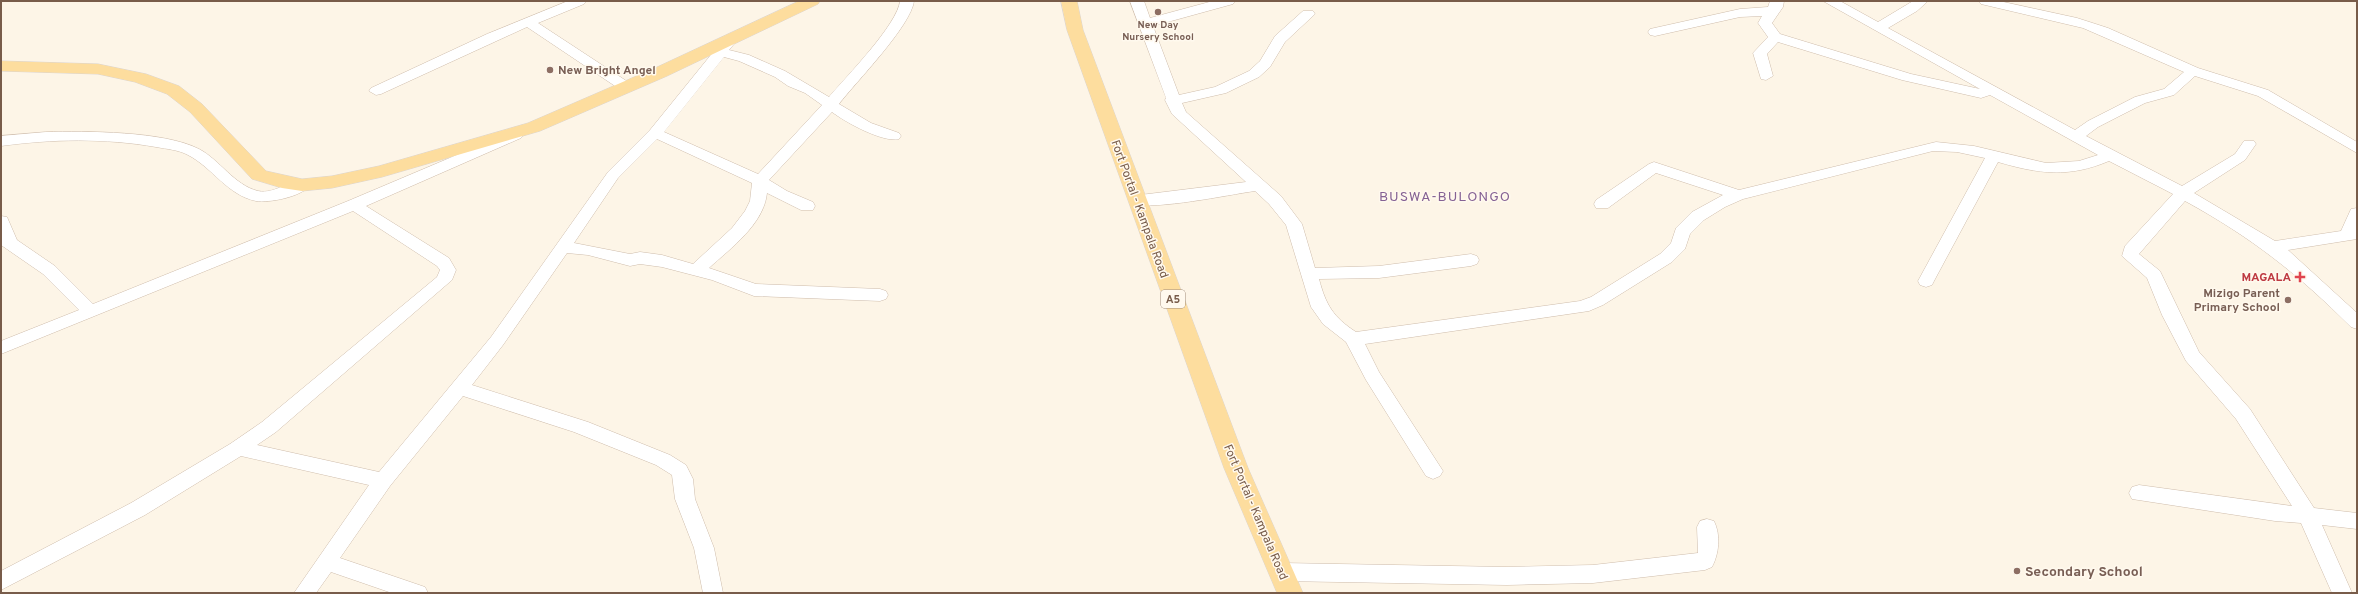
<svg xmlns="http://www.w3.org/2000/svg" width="2358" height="594" viewBox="0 0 2358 594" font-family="Overpass,sans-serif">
  <rect width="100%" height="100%" fill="#fdf5e7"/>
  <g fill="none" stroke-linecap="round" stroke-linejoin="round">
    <g stroke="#cfbdac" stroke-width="1">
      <g id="minor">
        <path d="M568,1H586L584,4L538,23L631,84L633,87L631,90H621L527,27L381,94L376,95L369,91L371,88L487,34Z"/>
        <path d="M900,1H914C911,26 856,82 839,104L871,123L899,133L901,136L899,139C883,143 845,122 832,112L769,180L787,191L813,202L815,206L813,210H801L767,193C764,224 731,248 709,268L756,284L880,289L886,291L888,295L886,299L880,301L754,296L712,280L662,267L640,264L630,266L588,255L567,253L503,345L472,385L588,422L670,455L686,465L693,479L695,499L714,548L723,593H703L694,548L675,499L672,475L656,465L574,432L463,396L390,486L340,558L425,587L428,593H392L331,572L316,593H294L369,485L241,456L145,515L1,590V571L131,503L230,444L262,422L437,277L440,270L437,266L353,211L1,354V341L79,310L43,274L1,245V216L7,217L17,240L55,266L93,304L348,201L511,132H521L523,135L521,138L366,206L449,258L456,270L452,280L276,432L257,445L379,472L491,337L608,172L650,130L727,35L732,34L739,38L729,50L749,55L785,71L829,97C846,77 898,24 900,1ZM724,57L739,61L775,77L788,86L805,93L822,105L758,174L664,132ZM657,139L752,183L750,201L745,211L732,228L693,264L662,255L640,252L630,254L574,243L618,178Z"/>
        <path d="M1130,1H1144L1150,18L1213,1H1235L1233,4L1153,26L1179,95L1215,87L1249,71L1260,61L1275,36L1303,11H1313L1315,14L1285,42L1270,67L1259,77L1226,93L1182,103L1186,112L1281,196L1302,224L1315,268L1379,266L1471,254L1477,256L1479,260L1477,264L1471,266L1379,278L1319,279C1326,305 1333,317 1356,332L1580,301L1591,297L1660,254L1671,243L1676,228L1692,212L1723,195L1656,173L1608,208H1596L1594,204L1596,200L1649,164L1654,162L1739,190L1936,142L1974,146L2046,163L2079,161L2098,155L1990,95L1981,98L1902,80L1778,42L1767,54L1773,76L1766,80L1761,79L1753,53L1768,37L1758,23L1762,16L1740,17L1655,36L1650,35L1648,32L1650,29L1740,9L1768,7L1770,1H1784L1783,7L1772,23L1780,34L1911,74L1980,89L1823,1H1840L1878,22L1913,1H1928L1917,11L1888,28L2075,130L2088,121L2135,97L2164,89L2184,72L2083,28L1981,4L1979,1H1999L2077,18L2108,28L2198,68L2268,90L2357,142V153L2258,96L2195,76L2174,95L2145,103L2098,127L2086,136L2182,186L2235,154L2244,141H2254L2256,144L2245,160L2194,193L2275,241L2341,231L2351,209L2357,208V239L2288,250L2357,313V329L2351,327C2298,274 2251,237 2185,201L2139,254L2160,271L2199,352L2250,409L2314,508L2357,513V529L2322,525L2352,593H2332L2301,523L2275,521L2132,499L2129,493L2132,487L2139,485L2292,506L2236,419L2186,361L2162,315L2147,278L2122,256L2125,246L2173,194L2109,161C2069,178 2039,174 1998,162L1934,281L1932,285L1926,287L1920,285L1918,281L1985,158L1957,152L1933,151L1743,199L1725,207L1704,220L1690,234L1685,249L1672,262L1603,305L1589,311L1365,344L1379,372L1443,471L1440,476L1433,479L1426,476L1366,380L1346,342L1323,324L1311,307L1286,225L1269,204L1255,191C1227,195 1157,210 1132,204L1130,200L1132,196L1246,182L1172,114L1165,100L1166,98Z"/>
        <path d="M46,132C86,131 164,131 199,149C220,160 234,185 258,191C276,195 291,177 307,182L310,185C302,197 269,203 256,201C227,195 213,168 188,155C179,150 167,149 156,147C105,138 52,139 1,146V136Z"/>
        <path d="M1707,519L1714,521C1721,535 1719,554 1712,567L1705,570L1593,583L1507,585L1282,581L1275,578L1272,572L1275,566L1282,563L1507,567L1593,565L1698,553L1697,527L1700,521Z"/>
      </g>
    </g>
    <g stroke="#dcd5d0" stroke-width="1">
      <g id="major">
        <path d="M799,1H820L818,4L667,76L540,131L382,177L332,188L302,191L282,188L252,179L190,112L167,94L135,82L98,74L1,71V61L98,64L146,74L179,86L202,104L266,171L302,179L332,176L379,166L528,123L655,68Z"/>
        <path d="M1061,1H1077L1083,30L1248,468L1303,593H1277L1224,468L1067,30Z"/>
      </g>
    </g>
    <use href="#minor" fill="#fff" fill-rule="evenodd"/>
    <use href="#major" fill="#fddd9e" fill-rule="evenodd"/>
  </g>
  <g fill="#8d6e63" stroke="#fff9ee" stroke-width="1.5">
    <circle cx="1158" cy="12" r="4"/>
    <circle cx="550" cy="70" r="4"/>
    <circle cx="2288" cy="300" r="4"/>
    <circle cx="2017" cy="571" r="4"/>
  </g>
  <path fill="#e0444e" stroke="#fff9ee" stroke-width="1.5" d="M2298 271h4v4h4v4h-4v4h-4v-4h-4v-4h4z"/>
  <g text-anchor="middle" stroke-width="3" stroke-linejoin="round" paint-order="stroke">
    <g font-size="10" font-weight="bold" fill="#785e54" stroke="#fff9ee">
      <text x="1158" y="28">New Day<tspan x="1158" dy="12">Nursery School</tspan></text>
    </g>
    <rect fill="#fff9ee" stroke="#a08b7b" stroke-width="1" x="1161" y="290" width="24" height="18" rx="3"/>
    <g font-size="11" font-weight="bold" fill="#785c4a">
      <text x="1173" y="303">A5</text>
    </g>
    <g font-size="12" font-weight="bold" fill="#785e54" stroke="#fff9ee" text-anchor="start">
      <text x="558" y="74">New Bright Angel</text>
      <text x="2280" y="297" text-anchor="end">Mizigo Parent<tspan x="2280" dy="14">Primary School</tspan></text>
    </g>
    <g font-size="12" fill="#785c4a" stroke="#fff9ee">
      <text transform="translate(1140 209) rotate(70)" y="4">Fort Portal - Kampala Road</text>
      <text transform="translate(1256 512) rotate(67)" y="4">Fort Portal - Kampala Road</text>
    </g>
    <g font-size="12" font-weight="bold" fill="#be3a42" stroke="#fff9ee" text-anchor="end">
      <text x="2291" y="281">MAGALA</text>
    </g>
    <g font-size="14" letter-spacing="1" fill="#856294" stroke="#fff9ee">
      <text x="1445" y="201">BUSWA-BULONGO</text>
    </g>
    <g font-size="14" font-weight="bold" fill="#785e54" stroke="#fff9ee" text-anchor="start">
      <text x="2025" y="576">Secondary School</text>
    </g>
  </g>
  <rect width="2358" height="594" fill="none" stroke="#785c4a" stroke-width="4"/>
</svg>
